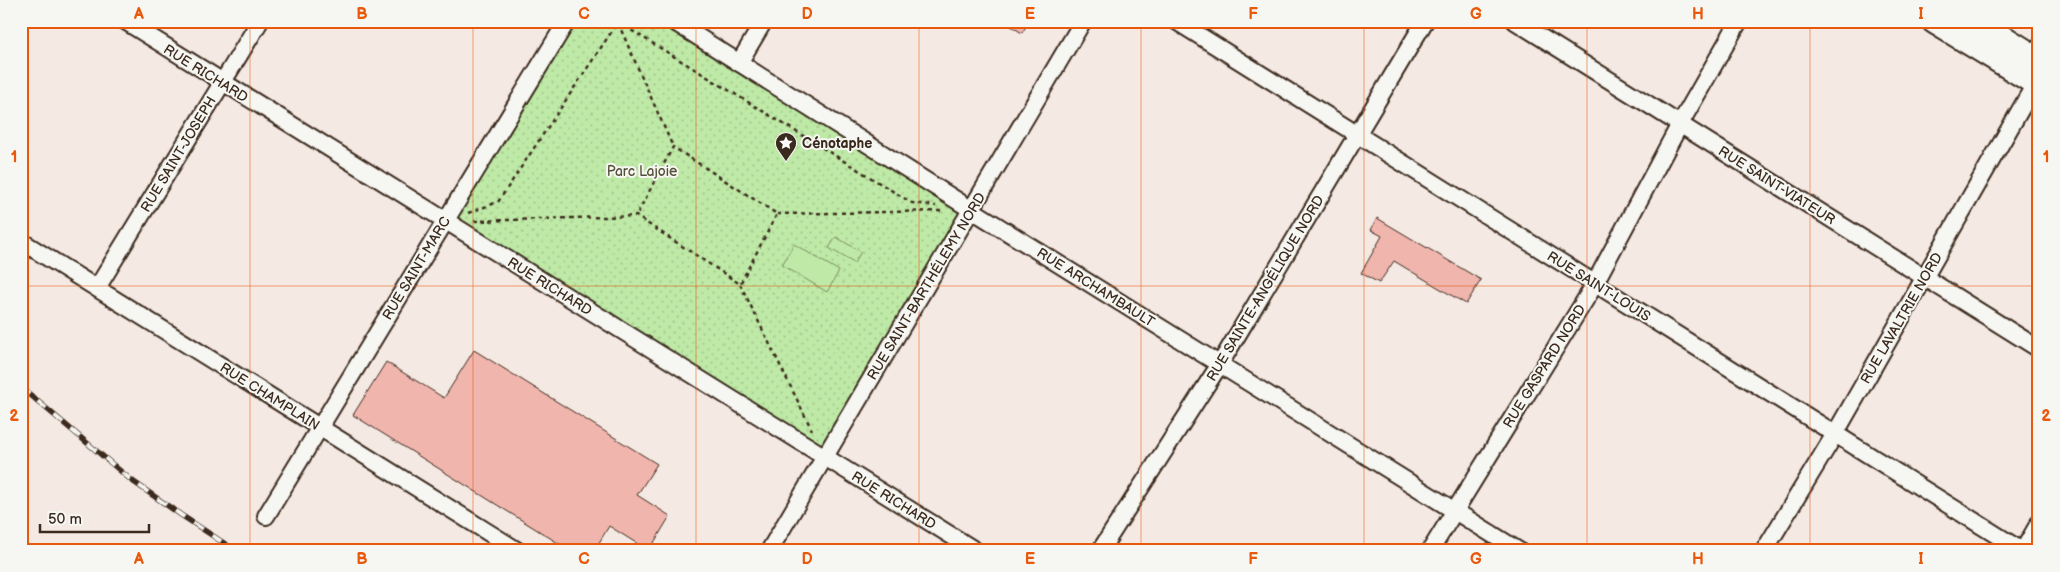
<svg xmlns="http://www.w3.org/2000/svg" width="2060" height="572" viewBox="0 0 2060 572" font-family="'Balsamiq Sans',sans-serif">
  <defs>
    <pattern id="grass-dots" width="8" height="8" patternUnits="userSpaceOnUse" patternTransform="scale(1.25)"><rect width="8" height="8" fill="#bee9a6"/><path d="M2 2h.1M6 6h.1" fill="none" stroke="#a4c88e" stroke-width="1.8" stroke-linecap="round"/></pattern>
  </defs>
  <rect width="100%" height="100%" fill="#f5e9e4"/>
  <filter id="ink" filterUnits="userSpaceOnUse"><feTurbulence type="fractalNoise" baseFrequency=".02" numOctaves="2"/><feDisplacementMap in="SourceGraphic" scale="10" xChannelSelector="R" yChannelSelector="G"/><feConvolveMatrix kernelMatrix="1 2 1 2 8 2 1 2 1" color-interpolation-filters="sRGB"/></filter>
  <g filter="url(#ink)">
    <path fill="url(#grass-dots)" stroke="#7c8a62" d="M567,21H680L972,210L824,457L445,221Z"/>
    <g fill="#bee9a6" stroke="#7c8a62">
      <path d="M836,237L861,252L854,263L829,248Z"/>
      <path d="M794,244L839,271L827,292L782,265Z"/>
    </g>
    <g fill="#f0b5ac" stroke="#3b2a1e">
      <path d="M1003,21H1029L1022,33Z"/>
      <path d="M1377,218L1481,280L1466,304L1394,261L1379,283L1361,273L1382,236L1371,230Z"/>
      <path d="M474,350L657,464L637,495L670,516L649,551L609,526L594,551H571L353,415L386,362L444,398Z"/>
    </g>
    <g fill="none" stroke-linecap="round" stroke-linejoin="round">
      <g stroke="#3b2a1e" stroke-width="20">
        <g id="minor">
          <path d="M125,21L976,551"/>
          <path d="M673,21L972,210L1519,551"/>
          <path d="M1176,21L2022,551"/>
          <path d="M1515,21L2039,349"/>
          <path d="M739,63L764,21"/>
          <path d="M21,241L518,551"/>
          <path d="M97,288L260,21"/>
          <path d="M266,516L567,21"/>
          <path d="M769,551L1083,21"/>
          <path d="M1100,551L1220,364L1425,21"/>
          <path d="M1430,551L1590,292L1680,124L1739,21"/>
          <path d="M1764,551L1835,434L2039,77"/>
          <path d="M2023,551L2039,523"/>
        </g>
      </g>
      <g stroke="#3b2a1e" stroke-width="28">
        <g id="secondary">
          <path d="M1934,21L2039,85"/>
          <path d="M1976,21L2039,60"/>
        </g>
      </g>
      <g stroke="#3b2a1e" stroke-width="2.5" stroke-dasharray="4 4" stroke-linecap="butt">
        <path d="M618,23L673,147"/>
        <path d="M468,213L498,202L618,22L912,203L936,206"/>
        <path d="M777,214L943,211"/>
        <path d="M474,221L636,216L740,284L777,214L673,147L636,216"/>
        <path d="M740,284L812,430"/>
      </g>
      <use href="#minor" stroke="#f6f6f2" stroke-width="16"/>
      <use href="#secondary" stroke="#f6f6f2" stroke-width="24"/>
      <g stroke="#3b2a1e" stroke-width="5.5">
        <path id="rail" d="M21,387L131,480L181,515L236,551"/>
      </g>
      <use href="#rail" stroke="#f6f6f2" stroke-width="4" stroke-dasharray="11" stroke-linecap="butt"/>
    </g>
  </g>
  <path fill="none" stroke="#e8590c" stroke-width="1" stroke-opacity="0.55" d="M250,21V551M473,21V551M696,21V551M919,21V551M1141,21V551M1364,21V551M1587,21V551M1810,21V551M21,286H2039"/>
  <defs>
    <g id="sight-pin" transform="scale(1.125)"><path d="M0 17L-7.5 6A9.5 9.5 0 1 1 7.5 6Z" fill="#3b2a1e" stroke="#f6f6f2"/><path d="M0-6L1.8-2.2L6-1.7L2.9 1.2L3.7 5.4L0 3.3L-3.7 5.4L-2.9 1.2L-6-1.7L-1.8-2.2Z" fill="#fff"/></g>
  </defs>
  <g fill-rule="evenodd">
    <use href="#sight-pin" x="786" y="143"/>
  </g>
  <g text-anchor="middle" stroke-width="4" stroke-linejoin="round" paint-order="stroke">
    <g font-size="14" fill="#3b2a1e" stroke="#f6f6f2">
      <text transform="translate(206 73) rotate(32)" y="5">RUE RICHARD</text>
      <text transform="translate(178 154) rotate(-59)" y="5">RUE SAINT-JOSEPH</text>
      <text transform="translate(1777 185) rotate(32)" y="5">RUE SAINT-VIATEUR</text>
      <text transform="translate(416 268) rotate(-59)" y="5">RUE SAINT-MARC</text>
      <text transform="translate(550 286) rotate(32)" y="5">RUE RICHARD</text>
      <text transform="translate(926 286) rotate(-59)" y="5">RUE SAINT-BARTHÉLEMY NORD</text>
      <text transform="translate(1599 286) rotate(32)" y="5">RUE SAINT-LOUIS</text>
      <text transform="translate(1096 287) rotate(32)" y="5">RUE ARCHAMBAULT</text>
      <text transform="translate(1265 288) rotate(-59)" y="5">RUE SAINTE-ANGÉLIQUE NORD</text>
      <text transform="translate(1901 318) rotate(-60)" y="5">RUE LAVALTRIE NORD</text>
      <text transform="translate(1544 366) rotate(-58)" y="5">RUE GASPARD NORD</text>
      <text transform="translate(270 396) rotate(32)" y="5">RUE CHAMPLAIN</text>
      <text transform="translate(894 500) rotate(32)" y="5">RUE RICHARD</text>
    </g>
    <g font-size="14" font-weight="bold" fill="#3b2a1e" stroke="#f6f6f2" text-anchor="start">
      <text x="802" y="148">Cénotaphe</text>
    </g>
    <g font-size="14" fill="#555039" stroke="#f6f6f2">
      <text x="642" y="176">Parc Lajoie</text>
    </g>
  </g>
  <rect width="2060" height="572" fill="none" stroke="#f6f6f2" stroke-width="55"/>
  <path d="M40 524v8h109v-8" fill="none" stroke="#3b2a1e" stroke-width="2.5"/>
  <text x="48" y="524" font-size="15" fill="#3b2a1e" stroke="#f6f6f2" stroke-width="4" paint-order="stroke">50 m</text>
  <rect x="28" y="28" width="2004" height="516" fill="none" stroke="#e8590c" stroke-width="2"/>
  <g font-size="16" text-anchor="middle" font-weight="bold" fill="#e8590c">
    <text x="139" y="19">A</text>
    <text x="362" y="19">B</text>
    <text x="584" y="19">C</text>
    <text x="807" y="19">D</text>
    <text x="1030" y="19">E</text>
    <text x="1253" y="19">F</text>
    <text x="1476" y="19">G</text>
    <text x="1698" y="19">H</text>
    <text x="1921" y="19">I</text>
    <text x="14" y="162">1</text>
    <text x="2046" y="162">1</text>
    <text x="14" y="421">2</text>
    <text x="2046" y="421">2</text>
    <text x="139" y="564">A</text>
    <text x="362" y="564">B</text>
    <text x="584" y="564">C</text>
    <text x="807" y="564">D</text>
    <text x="1030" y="564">E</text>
    <text x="1253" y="564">F</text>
    <text x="1476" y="564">G</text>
    <text x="1698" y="564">H</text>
    <text x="1921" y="564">I</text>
  </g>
</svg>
